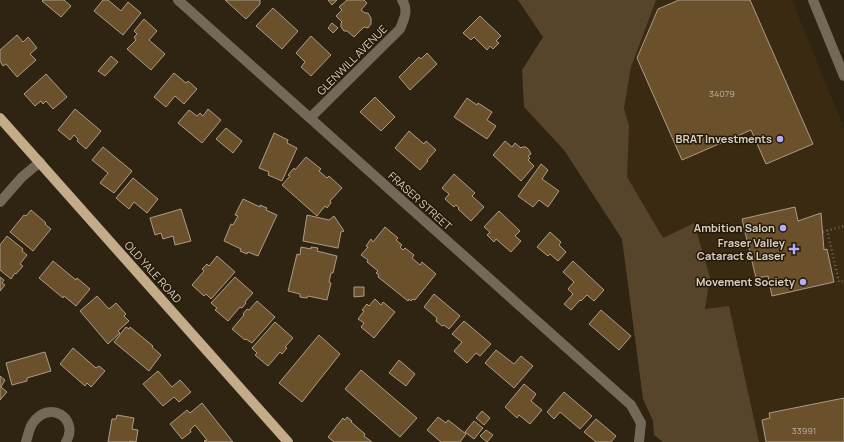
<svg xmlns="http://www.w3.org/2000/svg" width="844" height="442" viewBox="0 0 844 442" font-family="Manrope,sans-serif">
  <rect width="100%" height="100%" fill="#2f2311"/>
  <path fill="#3a2a11" d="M630,0H792L844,128V442H688L639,229L565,124Z"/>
  <path fill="#57452b" d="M518,0H656L631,67L624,108L629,126L627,177L663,238L694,223L710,277L705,309L729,306L759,442H663L654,435L653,421L643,399L622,239L564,150L524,107L522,70L543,37Z"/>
  <g fill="#6a512c" stroke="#ac9c87">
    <path d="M43,0H64L71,6L61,17L42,1Z"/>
    <path d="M103,0H108L121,11L128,2L141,13L123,35L94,11Z"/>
    <path d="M225,0H260V4L246,19Z"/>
    <path d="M328,0H337L332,5Z"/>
    <path d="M347,0H364L367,3L361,10L365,13H368L371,18V24L368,28L364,27L354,37L347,31H344L341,27V23L342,22L336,16L342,10L339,7Z"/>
    <path d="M679,0H750L813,144L766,164L751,130L682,160L637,58L658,9Z"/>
    <path d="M273,8L298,31L282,49L256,26Z"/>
    <path d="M480,16L501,36L496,41L499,43L493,49L490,46L487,50L474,37L471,40L463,33Z"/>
    <path d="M144,19L157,31L149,40L165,54L151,70L127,49L136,40L134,37L137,34L134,31Z"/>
    <path d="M332,23L338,28L333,33L328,28Z"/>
    <path d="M17,35L23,42L28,37L37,48L30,54L36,60L17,77L6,64L3,66L0,61V50Z"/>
    <path d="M311,36L331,55L311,76L301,67L305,62L296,53Z"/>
    <path d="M427,53L437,64L410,90L399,77L419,57L421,59Z"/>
    <path d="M111,56L118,62L105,76L98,71Z"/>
    <path d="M174,73L186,83L188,81L197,89L184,104L175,96L166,107L154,97Z"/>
    <path d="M46,74L67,97L53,109L46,101L43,104L41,101L35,106L24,94Z"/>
    <path d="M375,97L395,117L381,131L360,112Z"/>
    <path d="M467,98L477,105L478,103L492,112L487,120L496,126L487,139L454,117Z"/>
    <path d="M75,109L101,131L86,149L77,141L78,139L74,135L70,140L58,130Z"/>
    <path d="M208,109L221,120L202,143L178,123L189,110L197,116L200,113L203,116Z"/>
    <path d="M226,128L242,141L233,153L216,139Z"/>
    <path d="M409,131L424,144L426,141L436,150L427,160L428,161L420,170L395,148Z"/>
    <path d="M274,133L288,140L287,143L297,148L282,181L268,175L269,172L259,168Z"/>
    <path d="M505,141L512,147L515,143L521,148L522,147H526L529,150L531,154L528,156L530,158L528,160L534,166L521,181L493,155Z"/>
    <path d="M103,147L132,171L114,193L100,183L108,173L92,160Z"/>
    <path d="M306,157L321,169L319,171L327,178L329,176L342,188L330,201L331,203L327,208L325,206L317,216L282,185L290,176L288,175L294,168L295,170Z"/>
    <path d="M541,164L548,170L542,179L559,191L548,207L539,200L533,207L518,196Z"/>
    <path d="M454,174L475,193L472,196L484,207L471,221L458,209L459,208L456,205L454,207L445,199L449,194L442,188Z"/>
    <path d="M133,178L158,199L147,213L134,202L129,209L116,198Z"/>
    <path d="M243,199L260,207V205L267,208L266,210L277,215L258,256L248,252L247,254L240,251L241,249L224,241L231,224L233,225L238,216L235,215Z"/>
    <path d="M795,207L798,221L821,213L824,250L827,249L834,282L772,296L768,276L756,278L742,219Z"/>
    <path d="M181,209L191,241L175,245L173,236L163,239L161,233L155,235L150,218Z"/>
    <path d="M31,210L46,223L45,224L51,229L33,251L10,232L24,215L26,216Z"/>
    <path d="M499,211L520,231L515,236L521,241L511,252L496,239L494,242L487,235L490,232L484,227Z"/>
    <path d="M307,215L329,220L334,216L344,231L341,232L338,248L303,241Z"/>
    <path d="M385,227L398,238L396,240L402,245L400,247L403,250L405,248L414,255L412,258L420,265L422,262L436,274L415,300L413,299L411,301L409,299L408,301L378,277L379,275L376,273L378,271L367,262L368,260L361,255L368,247L366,246L371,239L373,242Z"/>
    <path d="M550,232L561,242L559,245L566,252L558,261L550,254L548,256L537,247Z"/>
    <path d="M7,236L23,249L22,251L27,255L20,264L23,266L16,274L15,273L11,279L0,270V245Z"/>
    <path d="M301,247L311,249V247L318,248L317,251L337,256L333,273H331L329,282L331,283L327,300L308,296L307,298L300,297V294L288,291L297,254L300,255Z"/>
    <path d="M217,256L235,272L211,299L206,294L204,296L192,285L204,271L202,269L207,264L209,266Z"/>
    <path d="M53,261L76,280L77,278L90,289L76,306L64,296L63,298L39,278Z"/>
    <path d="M573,261L604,290L594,301L587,295L581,301L580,300L571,310L564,304L573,294L568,289L574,282L563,272Z"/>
    <path d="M0,277L4,280L2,283L5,285L0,291Z"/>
    <path d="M235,277L253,293L245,302L246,303L242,308L240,307L228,321L215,310L217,308L211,303Z"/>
    <path d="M354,287H364V296L354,297Z"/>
    <path d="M434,294L460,316L449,329L444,325L442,326L436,321L437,318L424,307Z"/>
    <path d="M97,296L109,309L116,303L126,314L124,316L129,321L118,331L120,333L108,344L80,311Z"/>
    <path d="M375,299L381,305L383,302L395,312L374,338L361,327L364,323L358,319L364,311L362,310L367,304L369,306Z"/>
    <path d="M257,301L275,317L252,343L246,339L245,340L232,329L244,315L243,314L247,309L249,310Z"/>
    <path d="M601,310L631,336L619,350L589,324Z"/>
    <path d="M464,321L491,344L480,356L476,353L467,363L454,351L462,342L452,334Z"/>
    <path d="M275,322L293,338L285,347L287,348L282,354L280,352L268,366L255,355L257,353L252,348Z"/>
    <path d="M126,327L129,329L130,327L153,346L152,347L161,355L149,371L114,342Z"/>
    <path d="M319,335L340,354L302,402L279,383Z"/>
    <path d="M73,348L96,368L99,366L105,371L91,387L87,383L85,386L60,364Z"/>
    <path d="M496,350L514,364L521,356L533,366L514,388L485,363Z"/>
    <path d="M45,352L51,371L27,378V381L12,385L6,363Z"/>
    <path d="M399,360L415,374L406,386L389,373Z"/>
    <path d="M361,370L417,418L400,437L345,389Z"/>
    <path d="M158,371L172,387L180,380L191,392L179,402L174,397L163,406L143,384Z"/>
    <path d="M0,376L5,380L1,387L7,392L0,400Z"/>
    <path d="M524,384L536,394L531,401L542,410L530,424L519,415L517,418L505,407Z"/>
    <path d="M564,392L592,416L580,429L560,412L554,419L547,412Z"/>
    <path d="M844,398V442H766L762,420L770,418L769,413Z"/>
    <path d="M202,403L233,442H205L204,441L207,440L195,425L190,430L191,432L182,439L170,424L187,410L190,413Z"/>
    <path d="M482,411L490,418L484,425L476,418Z"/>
    <path d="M117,415L134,418L132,429L138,430L136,442L130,441V442H108L112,419H116Z"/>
    <path d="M347,417L352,421L351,422L365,434L364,436L372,442H334L328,437L343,418L345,420Z"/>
    <path d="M438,417L446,423L448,420L466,434L460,442H441L427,430Z"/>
    <path d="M596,419L616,436L611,442H596L584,432Z"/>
    <path d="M474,421L483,428L474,439L465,432Z"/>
    <path d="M486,430L493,435L487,442L480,436Z"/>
  </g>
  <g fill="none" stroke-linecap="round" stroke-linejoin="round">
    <g stroke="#716657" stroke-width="2.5" stroke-dasharray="1 3" stroke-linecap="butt">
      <path d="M827,230L839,282L844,281"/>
      <path d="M823,232L844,226"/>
    </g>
    <g stroke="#746959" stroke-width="10">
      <path d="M178,0L310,118L407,205L631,405L641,423L639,442"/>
      <path d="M813,0L844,76"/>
      <path d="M310,118L400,29C404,19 409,10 402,0"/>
      <path d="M0,202L22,177L40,162"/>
      <path d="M26,442C28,436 29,429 32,424C49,398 80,419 66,442"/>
    </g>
    <path stroke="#c4ac8b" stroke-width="10" d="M0,118L288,442"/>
  </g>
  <g fill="#b1adfa" stroke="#251908" stroke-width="1.5">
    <circle cx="780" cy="139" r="4"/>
    <circle cx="783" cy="228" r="4"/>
    <path d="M792 243h4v4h4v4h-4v4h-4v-4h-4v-4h4z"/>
    <circle cx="803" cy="282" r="4"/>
  </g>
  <g text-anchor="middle" stroke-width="3" stroke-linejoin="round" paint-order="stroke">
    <g font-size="9" fill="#bcb09f">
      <text x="722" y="97">34079</text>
      <text x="804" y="434">33991</text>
    </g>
    <g font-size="11" fill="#d8d0c5" stroke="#251908">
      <text transform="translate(352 60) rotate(-45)" y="4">GLENWILL AVENUE</text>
      <text transform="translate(420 201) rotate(42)" y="4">FRASER STREET</text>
      <text transform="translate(153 272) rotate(48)" y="4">OLD YALE ROAD</text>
    </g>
    <g font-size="11" font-weight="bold" fill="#d8d0c5" stroke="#251908" text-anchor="end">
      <text x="772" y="143">BRAT Investments</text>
      <text x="775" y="232">Ambition Salon</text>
      <text x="785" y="247">Fraser Valley<tspan x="785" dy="13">Cataract &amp; Laser</tspan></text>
      <text x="795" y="286">Movement Society</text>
    </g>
  </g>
</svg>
